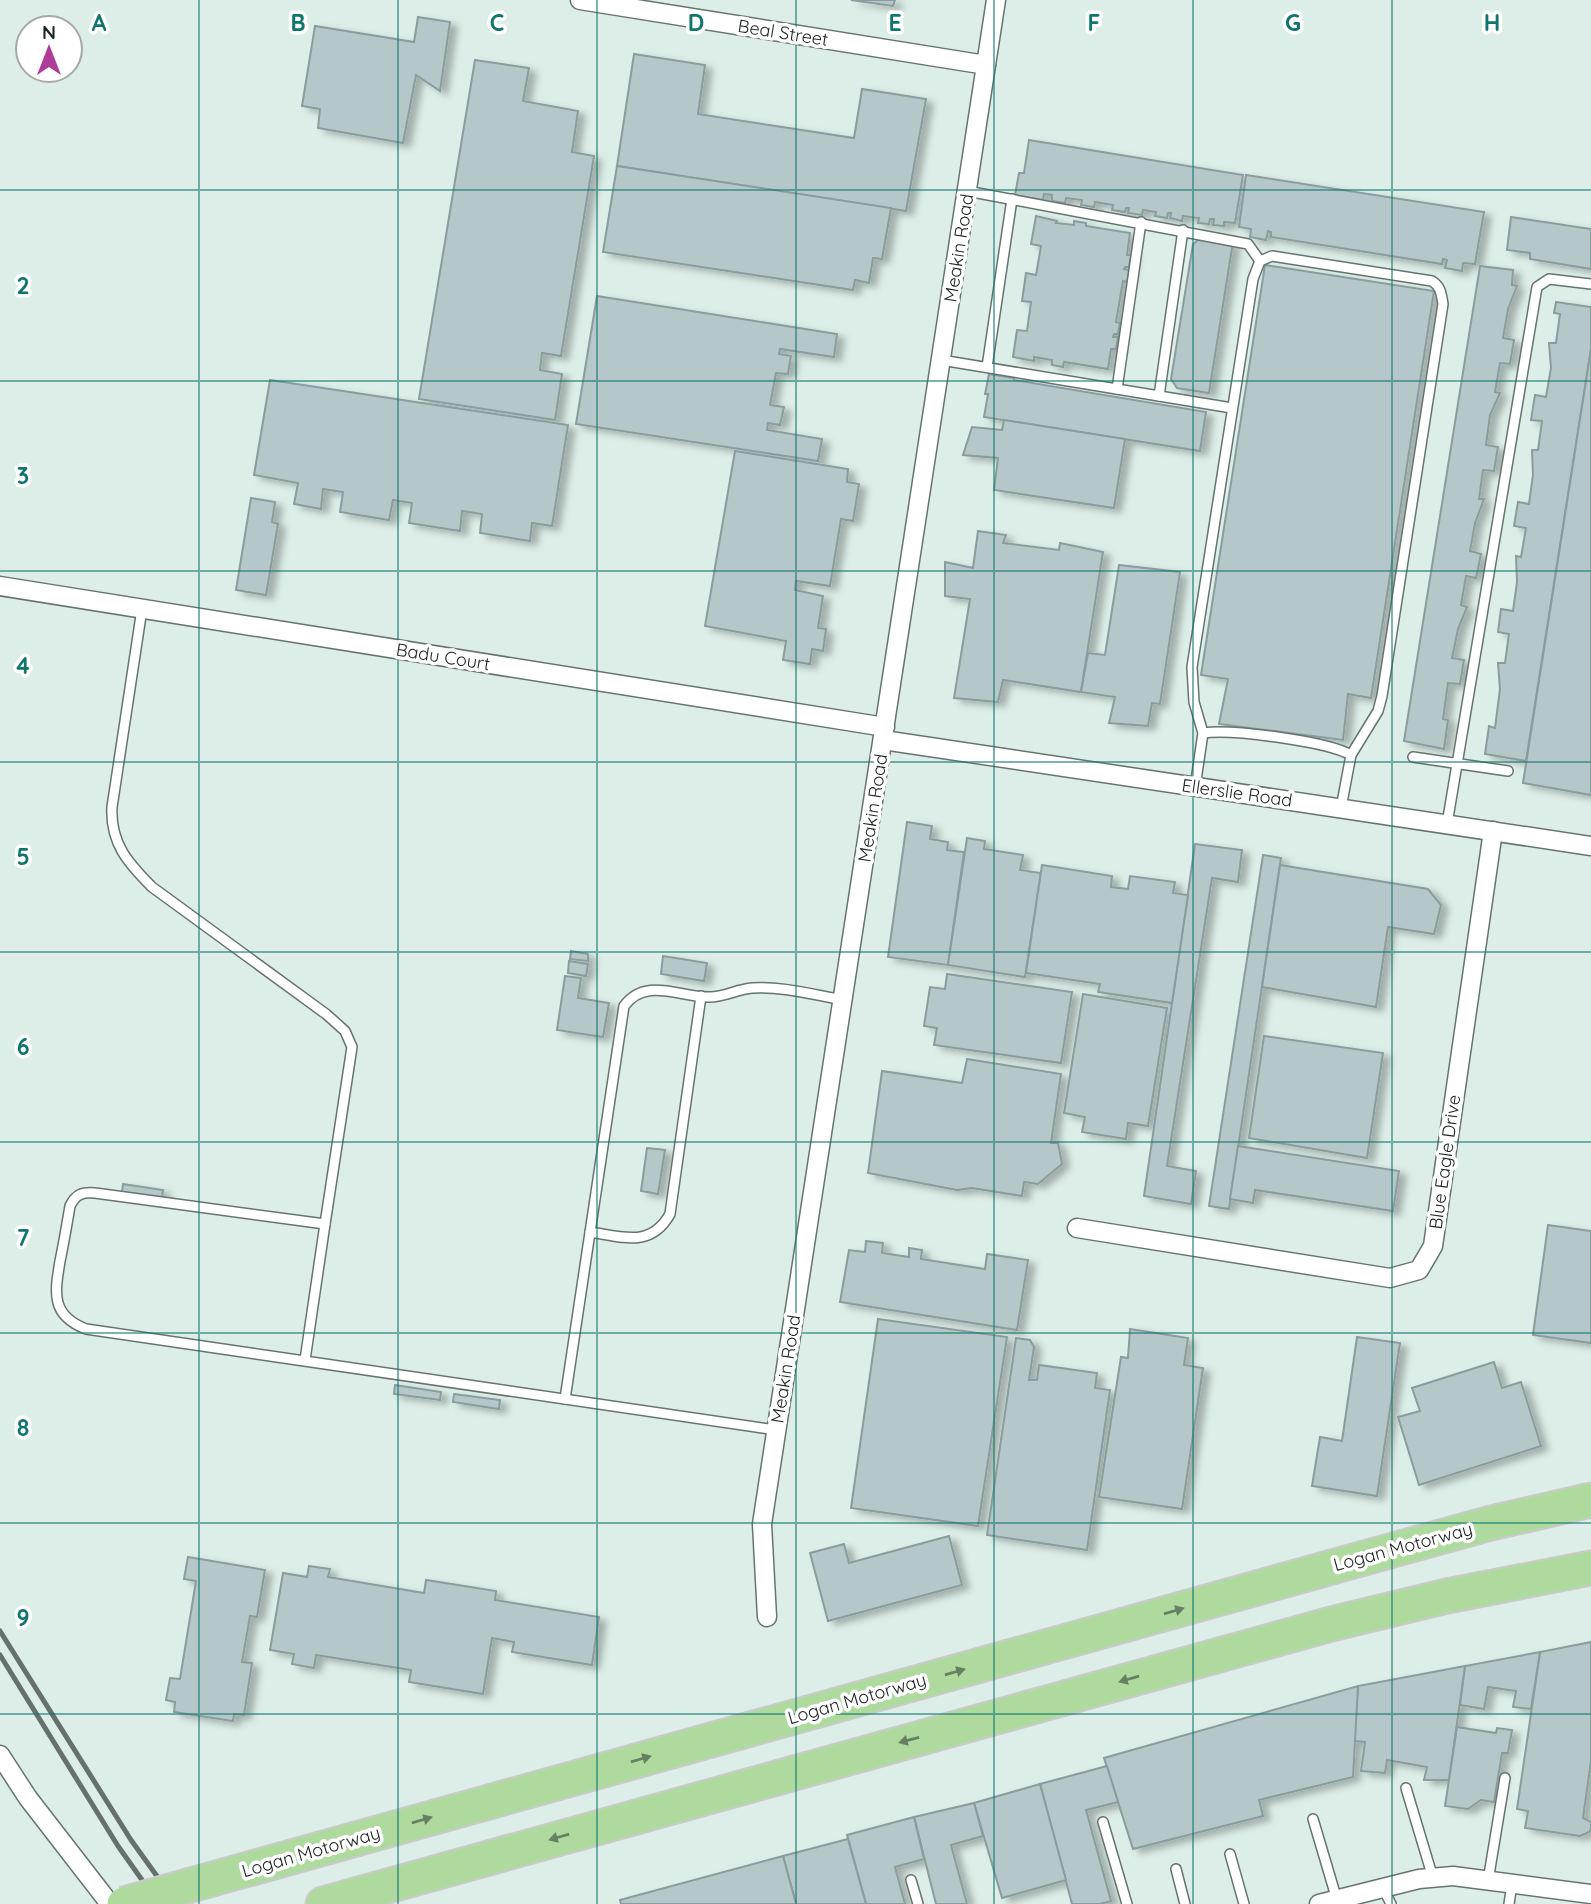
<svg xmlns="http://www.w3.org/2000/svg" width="1591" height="1904" viewBox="0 0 1591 1904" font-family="Quicksand,sans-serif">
  <defs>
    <filter id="shadow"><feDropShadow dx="7" dy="4" stdDeviation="3.5" flood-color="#0004"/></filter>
  </defs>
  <rect width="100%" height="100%" fill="#ddeee8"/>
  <g fill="#b5c7c9" stroke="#8b9c9e" stroke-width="2" filter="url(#shadow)">
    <path d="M851,0H895L893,6Z"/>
    <path d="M418,17L450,22L440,91L416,75L403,143L318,128L320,109L302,106L315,26L414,42Z"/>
    <path d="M634,54L705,65L698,114L854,138L862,89L926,99L906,211L617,166Z"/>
    <path d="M475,60L529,68L523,101L578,111L572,152L594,156L561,356L542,353L540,370L562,374L555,420L419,399Z"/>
    <path d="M1029,140L1243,175L1235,223L1224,222V226L1213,225L1214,219H1210L1209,224L1198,223L1199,218L1183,216L1182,221L1170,218L1171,213H1168L1167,218L1155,216L1156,212L1143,210L1142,215L1128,213L1129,208H1126L1125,212L1112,210L1113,205L1095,202L1094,207L1081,205L1082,200L1066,198L1065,203L1052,201V195L1044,194L1043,200L1015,195L1019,173H1024Z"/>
    <path d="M617,166L891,208L882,259L873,258L869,283L855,280L853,290L603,252Z"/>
    <path d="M1246,175L1484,212L1475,264L1463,263L1462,271L1445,268L1447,260L1443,259L1442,264L1271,237V232L1268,231L1266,240L1250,237L1251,229L1239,227Z"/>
    <path d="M1036,216L1057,221L1056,223L1074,225V221L1086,223V226L1130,233L1127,255H1131L1129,267H1125L1124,269L1129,270L1127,282L1123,281L1116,322L1120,323L1118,334H1114L1113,337H1118L1116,349H1111L1108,369L1064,362L1063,367L1052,365V360L1034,357V361L1013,357L1017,330L1027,331L1031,302L1022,301L1026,273L1036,275L1041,246L1031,244Z"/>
    <path d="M1511,217L1591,229V269L1530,259V253L1507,250Z"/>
    <path d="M1201,238L1233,242L1209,393L1177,388L1171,379L1193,244Z"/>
    <path d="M1265,265L1434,291L1371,698L1348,694L1343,740L1219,724L1228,679L1201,675Z"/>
    <path d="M1480,266L1513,270L1512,285L1517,286L1508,309L1503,338L1514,340L1510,364L1500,363L1495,392L1500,393L1490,415L1486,445L1498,447L1494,471L1483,470L1479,499H1484L1475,523L1470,551L1481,554L1476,578L1466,576L1461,605L1467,607L1458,629L1452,658L1464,660L1460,684L1448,683L1443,719L1448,720L1444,749L1404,741Z"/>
    <path d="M597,296L837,334L834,357L780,349L779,354L791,356L788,374L776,373L770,405L784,407L780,425L768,423L767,430L822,439L818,461L576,424Z"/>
    <path d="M1556,302L1591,307V349L1526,761L1485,754L1489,726L1495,728L1500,689L1498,663H1505L1509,634L1498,632L1501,609L1513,611L1517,582L1516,556L1521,557L1526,528L1514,526L1518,502L1529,504L1533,475L1532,450H1538L1542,421L1531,420L1535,395L1546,397L1551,368L1549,343H1556L1560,314L1554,313Z"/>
    <path d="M1591,349V795L1523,783Z"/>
    <path d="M989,374L1014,378V380L1206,412L1200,451L984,417L988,394H985Z"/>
    <path d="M270,380L568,425L552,526L532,523L530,541L480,533L482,514L462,511L460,531L409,523L412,503L393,500L389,520L340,512L343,492L323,489L321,509L294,504L298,483L254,475Z"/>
    <path d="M1004,420L1125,439L1114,508L994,490L998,458L963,455L972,427L1002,430Z"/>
    <path d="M735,451L848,469L847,482L859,484L853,521L841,519L830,586L796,581L795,590L823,596L818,628L826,629L823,651L812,649L810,664L783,660L786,641L705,626Z"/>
    <path d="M251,498L275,502L272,522L278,524L266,595L236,590Z"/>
    <path d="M978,531L1006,535L1003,543L1059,550L1060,543L1103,552L1081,692L1003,680L998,702L954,698L970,599L945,596V562L973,568Z"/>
    <path d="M1119,565L1180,572L1160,704L1152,703L1148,726L1109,723L1115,697L1081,692L1088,653L1105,655Z"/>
    <path d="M907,822L932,826L930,839L948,842L947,850L964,852L948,965L888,957Z"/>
    <path d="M967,838L985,841L984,849L1023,855L1020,870L1041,873L1025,977L948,965Z"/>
    <path d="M1195,844L1242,850L1238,882L1212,878L1167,1166L1196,1171L1191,1204L1144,1196Z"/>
    <path d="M1263,855L1281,858L1229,1209L1209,1206Z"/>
    <path d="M1042,865L1112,876L1111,887L1128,889L1130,876L1175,882L1173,893L1188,895L1172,1003L1098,992L1100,984L1026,973Z"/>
    <path d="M1280,865L1428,889L1441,905L1434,934L1388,927L1376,1007L1262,987Z"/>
    <path d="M571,951L588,954V961L570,959Z"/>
    <path d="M663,956L707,963L704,981L661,974Z"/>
    <path d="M569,961L588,964L586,976L568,973Z"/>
    <path d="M947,974L1072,992L1061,1063L934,1045L937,1028L924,1026L930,987L945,989Z"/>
    <path d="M565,976L581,978L578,998L609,1003L603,1037L557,1030Z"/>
    <path d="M1083,994L1167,1008L1148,1126L1128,1123L1126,1139L1082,1132L1085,1117L1064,1113Z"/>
    <path d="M1264,1036L1383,1053L1367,1158L1249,1138Z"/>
    <path d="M967,1059L1061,1074L1051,1143H1058L1062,1164L1038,1184L1024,1182L1022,1196L972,1188L957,1190L868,1173L882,1071L962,1083Z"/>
    <path d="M1238,1146L1399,1171L1393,1211L1255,1190L1253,1203L1230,1199Z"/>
    <path d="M647,1148L665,1150L658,1194L641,1191Z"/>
    <path d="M123,1184L163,1190L162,1199L122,1192Z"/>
    <path d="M1548,1225L1591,1231V1343L1533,1335Z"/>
    <path d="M866,1241L883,1243L882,1253L909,1257V1248L922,1250L921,1259L985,1269L987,1254L1028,1260L1017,1330L840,1302L849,1250L865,1252Z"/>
    <path d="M878,1319L1007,1337L978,1526L851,1508Z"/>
    <path d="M1130,1329L1188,1338L1184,1365L1203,1368L1182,1509L1099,1497L1121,1357L1128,1358Z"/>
    <path d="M1357,1337L1400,1343L1377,1496L1312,1486L1320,1437L1342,1441Z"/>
    <path d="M1016,1338L1030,1340L1034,1347L1029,1380H1037L1039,1365L1097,1373L1095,1388L1110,1390L1087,1550L987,1535Z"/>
    <path d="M1494,1362L1502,1388L1521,1382L1541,1446L1419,1485L1398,1417L1420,1411L1412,1388Z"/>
    <path d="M395,1385L441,1392L440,1400L394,1394Z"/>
    <path d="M454,1394L500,1400L499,1409L453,1402Z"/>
    <path d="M949,1536L962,1585L828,1621L810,1553L844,1544L849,1563Z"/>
    <path d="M188,1557L265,1570L257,1617L250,1616L242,1662L252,1663L244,1715L234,1714L233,1721L174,1712L175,1702L166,1700L170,1678L180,1679L196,1581L184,1579Z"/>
    <path d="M309,1566L330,1569L328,1577L424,1593L426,1580L496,1591L495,1600L599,1617L592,1665L512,1652L514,1642L492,1638L483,1694L409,1682L411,1670L316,1655L314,1668L292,1664L294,1654L270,1650L283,1573L307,1577Z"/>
    <path d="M1591,1642V1761L1583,1818L1591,1822V1829L1589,1832L1580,1836L1525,1828L1528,1811L1517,1809L1540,1652Z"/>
    <path d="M1540,1652L1531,1709L1513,1707L1516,1691L1488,1687L1484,1709L1460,1705L1465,1666Z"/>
    <path d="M1465,1666L1449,1780H1424L1427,1767L1387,1760L1385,1773L1361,1771L1365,1742L1354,1741L1358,1686Z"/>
    <path d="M1358,1686L1353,1777L1259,1800L1263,1816L1133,1849L1104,1758Z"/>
    <path d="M1457,1727L1496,1733L1497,1728L1512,1730L1508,1753H1502L1494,1802L1481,1800L1468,1809L1445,1806Z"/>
    <path d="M1107,1766L1118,1802L1086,1810L1111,1901L1100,1904H1072L1040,1784Z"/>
    <path d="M1040,1784L1066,1880L1002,1898L974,1803Z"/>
    <path d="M974,1803L983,1836L951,1845L967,1904H936L914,1817Z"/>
    <path d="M914,1817L924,1859L895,1867L905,1904H866L847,1835Z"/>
    <path d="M848,1839L866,1904H796L783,1856Z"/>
    <path d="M783,1856L796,1904H621L620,1900Z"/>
  </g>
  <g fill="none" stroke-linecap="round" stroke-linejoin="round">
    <g stroke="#65746e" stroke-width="12">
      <g id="service">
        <path d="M967,191L1248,244L1260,261"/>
        <path d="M941,360L1232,408"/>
        <path d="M987,367L1012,199"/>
        <path d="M1117,389L1141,222"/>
        <path d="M1159,396L1183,230"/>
        <path d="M142,609L112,807C110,843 128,863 152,887L326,1014L345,1031L352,1047L325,1224"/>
        <path d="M1203,733C1232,729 1326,741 1351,755"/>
        <path d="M1413,757L1508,771"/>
        <path d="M1195,787L1203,733L1194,702L1192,667L1253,279L1260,261L1272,256L1432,281C1441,287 1441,293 1443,304L1382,696L1378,711L1351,755L1341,808"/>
        <path d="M1447,824L1537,287L1549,279L1591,284"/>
        <path d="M590,1232C623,1237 651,1248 670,1214L701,996"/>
        <path d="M305,1360L325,1224L95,1193C82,1192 76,1194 70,1206C67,1224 64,1242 60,1261C55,1292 50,1315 86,1329L776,1430"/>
        <path d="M565,1399L624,1006C646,976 681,998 710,997C724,997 738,989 752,988C782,986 814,995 844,1000"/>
        <path d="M1406,1788L1433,1878"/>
        <path d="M1313,1819L1337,1900"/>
        <path d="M1103,1822L1127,1904"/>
        <path d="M1230,1854L1244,1904"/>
        <path d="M1176,1869L1185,1904"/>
        <path d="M911,1880L918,1904"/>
        <path d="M1488,1881L1505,1778"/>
        <path d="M1383,1888L1391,1904"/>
        <path d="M1509,1904L1512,1884"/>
      </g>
    </g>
    <g stroke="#65746e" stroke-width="21">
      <g id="minor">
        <path d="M580,0L986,65"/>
        <path d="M0,586L885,727"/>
        <path d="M883,740L1591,846"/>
        <path d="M1077,1228L1390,1278L1419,1270L1433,1246L1493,831"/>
        <path d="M767,1617L762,1524L996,0"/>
        <path d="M0,1755L28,1798L110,1904"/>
        <path d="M1319,1904L1419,1879L1453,1876L1591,1894"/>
      </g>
    </g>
    <g stroke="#c9cbca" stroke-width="37">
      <g id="motorway">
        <path d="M191,1885L1386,1552L1491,1523L1591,1500"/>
        <path d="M323,1904L1331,1624L1447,1596L1591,1568"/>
      </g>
    </g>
    <use href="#service" stroke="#fff" stroke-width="9"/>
    <use href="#minor" stroke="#fff" stroke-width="18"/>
    <use href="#motorway" stroke="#aeda9e" stroke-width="33"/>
    <g stroke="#66706d" stroke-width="5">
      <path d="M0,1631L131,1840L177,1904"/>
      <path d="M0,1655L118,1846L159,1904"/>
    </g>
    <g stroke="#c9cbca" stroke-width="37" stroke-linecap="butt">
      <path id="motorway-bridge" d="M124,1904L191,1885"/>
    </g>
    <use href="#motorway-bridge" stroke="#aeda9e" stroke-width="33"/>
  </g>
  <defs><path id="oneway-solid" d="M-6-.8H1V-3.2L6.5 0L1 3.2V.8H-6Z" transform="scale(1.75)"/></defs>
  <g fill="#678061">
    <use href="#oneway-solid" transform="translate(1174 1611) rotate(-16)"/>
    <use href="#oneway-solid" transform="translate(955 1672) rotate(-16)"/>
    <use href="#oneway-solid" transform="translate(1129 1679) rotate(164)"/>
    <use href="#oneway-solid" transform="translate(909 1740) rotate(165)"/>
    <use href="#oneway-solid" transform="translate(641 1759) rotate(-16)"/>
    <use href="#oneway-solid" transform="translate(422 1820) rotate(-16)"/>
    <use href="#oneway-solid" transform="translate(559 1837) rotate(164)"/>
  </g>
  <path fill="none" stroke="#0f766e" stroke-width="2" stroke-opacity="0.55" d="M199,0V1904M398,0V1904M597,0V1904M796,0V1904M994,0V1904M1193,0V1904M1392,0V1904M0,190H1591M0,381H1591M0,571H1591M0,762H1591M0,952H1591M0,1142H1591M0,1333H1591M0,1523H1591M0,1714H1591"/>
  <g text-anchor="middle" stroke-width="7" stroke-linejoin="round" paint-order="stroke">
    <g font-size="18" fill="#202624" stroke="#fff">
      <text transform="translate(783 33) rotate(9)" y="6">Beal Street</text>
      <text transform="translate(959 248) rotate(-81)" y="6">Meakin Road</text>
      <text transform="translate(443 657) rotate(9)" y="6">Badu Court</text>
      <text transform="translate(1237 793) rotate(8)" y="6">Ellerslie Road</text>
      <text transform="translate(873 808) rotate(-81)" y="6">Meakin Road</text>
      <text transform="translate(1445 1162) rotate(-82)" y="6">Blue Eagle Drive</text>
      <text transform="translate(786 1369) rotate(-81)" y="6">Meakin Road</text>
      <text transform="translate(1403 1547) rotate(-15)" y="6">Logan Motorway</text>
      <text transform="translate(857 1699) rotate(-16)" y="6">Logan Motorway</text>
      <text transform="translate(311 1852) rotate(-16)" y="6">Logan Motorway</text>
    </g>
  </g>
  <g font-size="23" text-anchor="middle" font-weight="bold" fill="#0f766e" stroke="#fff" stroke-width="7" stroke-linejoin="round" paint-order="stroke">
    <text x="99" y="31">A</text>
    <text x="298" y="31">B</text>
    <text x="497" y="31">C</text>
    <text x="696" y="31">D</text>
    <text x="895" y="31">E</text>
    <text x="1094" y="31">F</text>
    <text x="1293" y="31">G</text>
    <text x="1492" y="31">H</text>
    <text x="23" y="294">2</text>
    <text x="23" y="484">3</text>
    <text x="23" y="674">4</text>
    <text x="23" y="865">5</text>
    <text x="23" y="1055">6</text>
    <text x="23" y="1246">7</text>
    <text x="23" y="1436">8</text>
    <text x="23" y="1626">9</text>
  </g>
  <g transform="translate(49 49)"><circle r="33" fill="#ffffff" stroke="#a6a8a7" stroke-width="2"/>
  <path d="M0-5L12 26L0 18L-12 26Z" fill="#ae3c98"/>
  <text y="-10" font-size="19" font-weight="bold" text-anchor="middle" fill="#202624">N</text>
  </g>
</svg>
